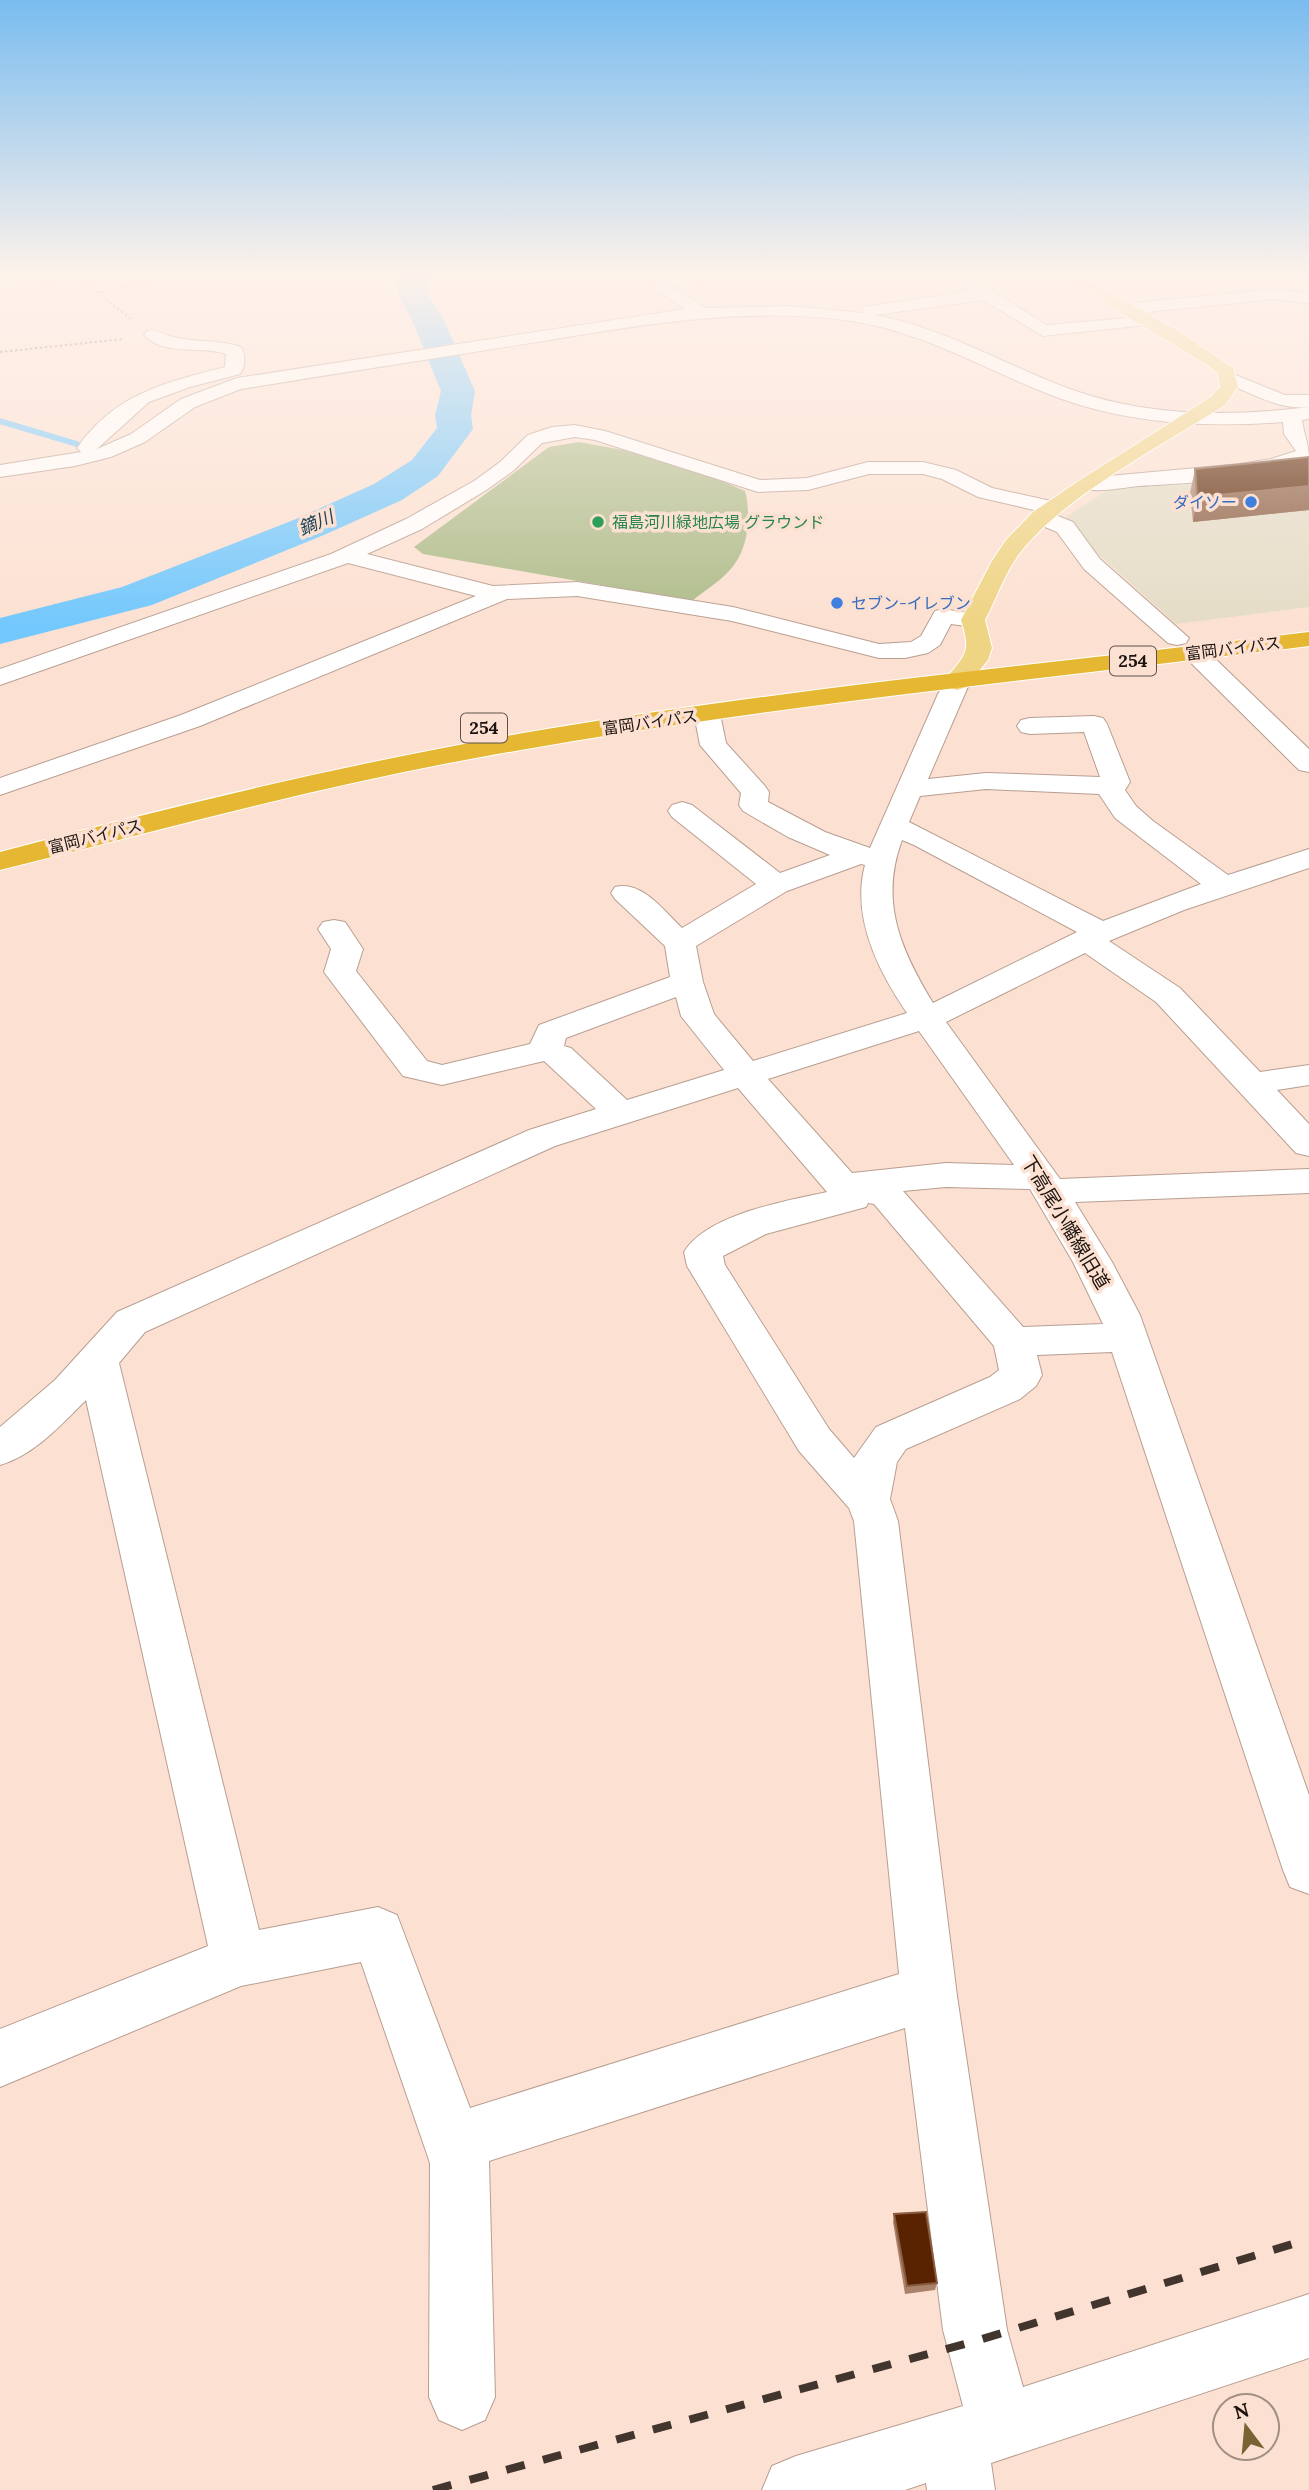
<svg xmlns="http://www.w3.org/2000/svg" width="1309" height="2490" viewBox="0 0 1309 2490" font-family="Lora,'Noto Sans JP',serif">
  <rect width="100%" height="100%" fill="#fce1d2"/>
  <path fill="#e5dcc7" d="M1300,467L1309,468V607L1176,624L1084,541L1066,517L1108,490Z"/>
  <path fill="#aebc8a" d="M579,442L634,452L689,467L745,491C751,513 749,545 734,565C724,579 705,590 692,601L423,554L414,547L549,447Z"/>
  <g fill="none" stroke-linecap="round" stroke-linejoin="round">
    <path stroke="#73c8fd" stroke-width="6" d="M0,421L77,444"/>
    <path fill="#73c8fd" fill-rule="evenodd" d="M399,276H429L428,294L444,320L475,391L471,415L473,429L438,476L402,500L324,535L152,605L0,644V618L122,587L296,519L374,484L412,460L437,428L435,415L441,391L412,320L398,294Z"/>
    <g stroke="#b89e91" stroke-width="2">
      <g id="minor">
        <path d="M4,276H24L0,291V279Z"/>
        <path d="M675,276H711L709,279L671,287L706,308L791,306L862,313L863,307L869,306L971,291L950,276H970L1046,325L1152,316L1155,320L1146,325L1043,336L983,300L875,315C944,328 1005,365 1070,389C1147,417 1229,417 1309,407V419L1302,420C1304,435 1309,444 1309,460C1271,480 1183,483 1139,486C1120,488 1098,493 1080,488L1077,484L1080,480L1087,478L1240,464L1271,459L1296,451L1284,434L1283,422C1206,428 1129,424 1056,397C987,371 925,332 851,321C745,306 641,325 537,342C438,358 340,373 241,389L195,407L145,442L111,457L75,466L0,477V465L81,452L77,448C114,394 166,382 225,367L226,354C201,345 164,357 144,335L147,331C158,329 164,335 174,337C196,343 219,339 241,347C246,354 245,368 240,374L190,387L149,402L97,449L131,434L181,399L237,378L685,309L652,287L660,280Z"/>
        <path d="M1274,289L1309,293V303L1274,299L1126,314L1118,309L1126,304Z"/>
        <path d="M1228,372L1285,395H1309V407C1277,411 1251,391 1221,382L1219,378L1221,374Z"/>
        <path d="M575,425L605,431L760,480L807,478L868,462H923L956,470L992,488L1060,503L1063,508L1060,513L1053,514L1073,522L1100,559L1189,638L1186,643L1177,645L1168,643L1084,569L1057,532L1033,522L1030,517L1038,511L978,497L942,479L923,474H869L808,490L758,492L595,440L575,437L542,443L514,470L488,489L422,529L367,554L493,586L577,582L733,607L879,644L911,642L921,636L935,611L943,609L981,615L985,620L981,625L973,627L951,624L940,645L928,653L905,658H879L732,621L577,596L507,599L200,726L0,795V778L181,715L476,596L348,563L0,685V669L331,554L406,519L474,481L500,462L528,435L552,427Z"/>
        <path d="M1195,646L1204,648L1309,749V772L1299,770L1186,658L1183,653L1186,648Z"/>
        <path d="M957,674L966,677L970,682L928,779L986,773L1100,777L1084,732L1030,734L1021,732L1017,726L1021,720L1030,718L1094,716L1103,718L1107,724L1130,782L1125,790L1136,806L1153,821L1228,875L1309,849V868L1184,910L1109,941L1180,988L1260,1072L1309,1065V1085L1277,1090L1309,1124V1156L1296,1153L1156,1002L1085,953L946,1022L1060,1179L1309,1169V1193L1075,1202L1112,1262L1140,1315L1309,1795V1894L1290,1887L1283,1870L1112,1352L1037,1355L1042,1375L1036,1386L1020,1399L906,1449L897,1462L890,1499L898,1521L957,1996L1007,2330L1023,2387L1309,2294V2358L991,2463L995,2490H927L926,2483L905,2490H762L772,2466L796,2456L963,2406L943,2330L905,2028L489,2161L495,2397L485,2420L462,2430L439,2420L429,2397L430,2163L361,1962L241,1986L0,2087V2029L208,1946L86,1400C61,1425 34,1455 0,1465V1427L55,1380L117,1312L529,1130L596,1109L544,1061L442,1085L403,1076L324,972L331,949L318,929L323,922L334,920L345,922L363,949L356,971L427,1061L442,1065L530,1044L539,1025L670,977L665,946L615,899L611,893L615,887C642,880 664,911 682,928L756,884L672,817L668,811L672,805L682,802L692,805L780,873L830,855L788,837L743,811L739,805L741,793L700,745L694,714L698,708L707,706L716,708L720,714L726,743L765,786L769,792L768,802L825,832L870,848L938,694L948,677ZM986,789L1099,794L1115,818L1201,884L1103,921L909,822L920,796ZM902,840L914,845L1077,932L933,1003C901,950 879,902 902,840ZM861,864L865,865C851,917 878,971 907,1013L753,1061L714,1014L703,982L696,946L787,891ZM676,997L681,1016L724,1070L627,1100L571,1048L564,1046L566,1038ZM919,1031L1014,1165L946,1163L852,1173L768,1079ZM738,1088L827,1192C786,1201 707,1214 684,1252L687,1266L799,1451L849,1508L854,1521L899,1974L470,2108L397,1915L378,1907L259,1930L119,1363L145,1332L555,1146ZM946,1187L1030,1189L1073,1262L1103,1324L1023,1327L903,1191ZM868,1203L874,1204L994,1346L999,1370L990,1377L876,1427L854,1458L829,1429L725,1265L723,1256L766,1234L866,1207Z"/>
      </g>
    </g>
    <g stroke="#fff" stroke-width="2">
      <path id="major" d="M1059,276H1080L1174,328L1233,368L1238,387L1225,405C1163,445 1069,493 1023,549C1006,569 997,597 985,620L992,648L988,660L966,687L957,690L948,687L944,682C963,655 973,656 961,620L992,561L1006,540L1033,512L1080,480L1211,397L1220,387L1218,374L1209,366Z"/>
    </g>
    <g stroke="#fff" stroke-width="2">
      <path id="highway" d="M1309,632V646C1033,680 755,707 481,757C319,786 160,830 0,870V852C181,804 363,760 547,729C800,687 1055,663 1309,632Z"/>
    </g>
    <g stroke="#8d7b71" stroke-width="2" stroke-dasharray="2.5 2.5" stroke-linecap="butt">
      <path d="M41,282L80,278L98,292H105L167,276"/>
      <path d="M98,292L132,320"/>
      <path d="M0,352L124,339"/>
    </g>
    <use href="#minor" fill="#fff" fill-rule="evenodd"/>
    <use href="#major" fill="#efd484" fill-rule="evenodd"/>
    <use href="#highway" fill="#e5b732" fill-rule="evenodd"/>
    <path stroke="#41352e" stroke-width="8" stroke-dasharray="19 19" stroke-linecap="butt" d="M433,2490L979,2340L1309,2239"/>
  </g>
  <g fill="#aa826a">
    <path d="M1309,457V510L1193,522L1190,493L1195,469Z"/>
    <path d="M894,2214L937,2283L935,2290L905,2294L893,2222Z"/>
  </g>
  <path fill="#8a5c40" d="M1309,486V510L1193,522L1197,497Z"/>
  <g fill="#592301" stroke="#8a5c40" stroke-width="2">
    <path d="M1309,457V486L1197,497L1195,469Z"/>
    <path d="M926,2212L937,2283L907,2286L894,2214Z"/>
  </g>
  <linearGradient id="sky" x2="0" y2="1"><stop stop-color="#79bcf0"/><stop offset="0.44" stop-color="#fef2eb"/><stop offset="1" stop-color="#fef2eb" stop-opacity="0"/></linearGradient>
  <rect width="1309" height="625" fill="url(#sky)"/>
  <g fill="#3f7fe0" stroke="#fce1d2" stroke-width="2.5">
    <circle cx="1251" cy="502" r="7"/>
    <circle cx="837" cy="603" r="7"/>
  </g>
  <circle fill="#2e9e5b" stroke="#fce1d2" stroke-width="2.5" cx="598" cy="522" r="7"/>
  <g text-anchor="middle" stroke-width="7" stroke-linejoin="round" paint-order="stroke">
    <g font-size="16" fill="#366cbe" stroke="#fce1d2" text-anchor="end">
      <text x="1237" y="508">ダイソー</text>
      <text x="851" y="609" text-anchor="start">セブン-イレブン</text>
    </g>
    <g font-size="16" fill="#27864d" stroke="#fce1d2" text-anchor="start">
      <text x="612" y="528">福島河川緑地広場 グラウンド</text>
    </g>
    <g font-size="16" fill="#1c130e" stroke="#fce1d2">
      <text transform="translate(1233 648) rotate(-7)" y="6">富岡バイパス</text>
      <text transform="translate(650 722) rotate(-8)" y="6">富岡バイパス</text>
      <text transform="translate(95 836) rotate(-14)" y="6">富岡バイパス</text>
    </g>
    <g font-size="18" font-style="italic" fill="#1e4259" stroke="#fce1d2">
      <text transform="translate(316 523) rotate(-23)" y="6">鏑川</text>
    </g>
    <g fill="#fce1d2" stroke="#5f5149" stroke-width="2">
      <rect x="1110" y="646.5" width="46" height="29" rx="5"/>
      <rect x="461" y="713.5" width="46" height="29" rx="5"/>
    </g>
    <g font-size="18" font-weight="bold" fill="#1c130e">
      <text x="1133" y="667">254</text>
      <text x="484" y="734">254</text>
    </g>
    <g font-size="19" fill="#1c130e" stroke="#fce1d2">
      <text transform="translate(1066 1222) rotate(59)" y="7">下高尾小幡線旧道</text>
    </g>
  </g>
  <g transform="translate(1246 2427) rotate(344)"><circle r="33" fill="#fce1d2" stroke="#a28f84" stroke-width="2"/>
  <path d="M0-5L12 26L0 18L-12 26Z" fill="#786332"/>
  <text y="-10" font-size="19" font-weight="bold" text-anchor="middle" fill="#1c130e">N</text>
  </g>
</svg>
